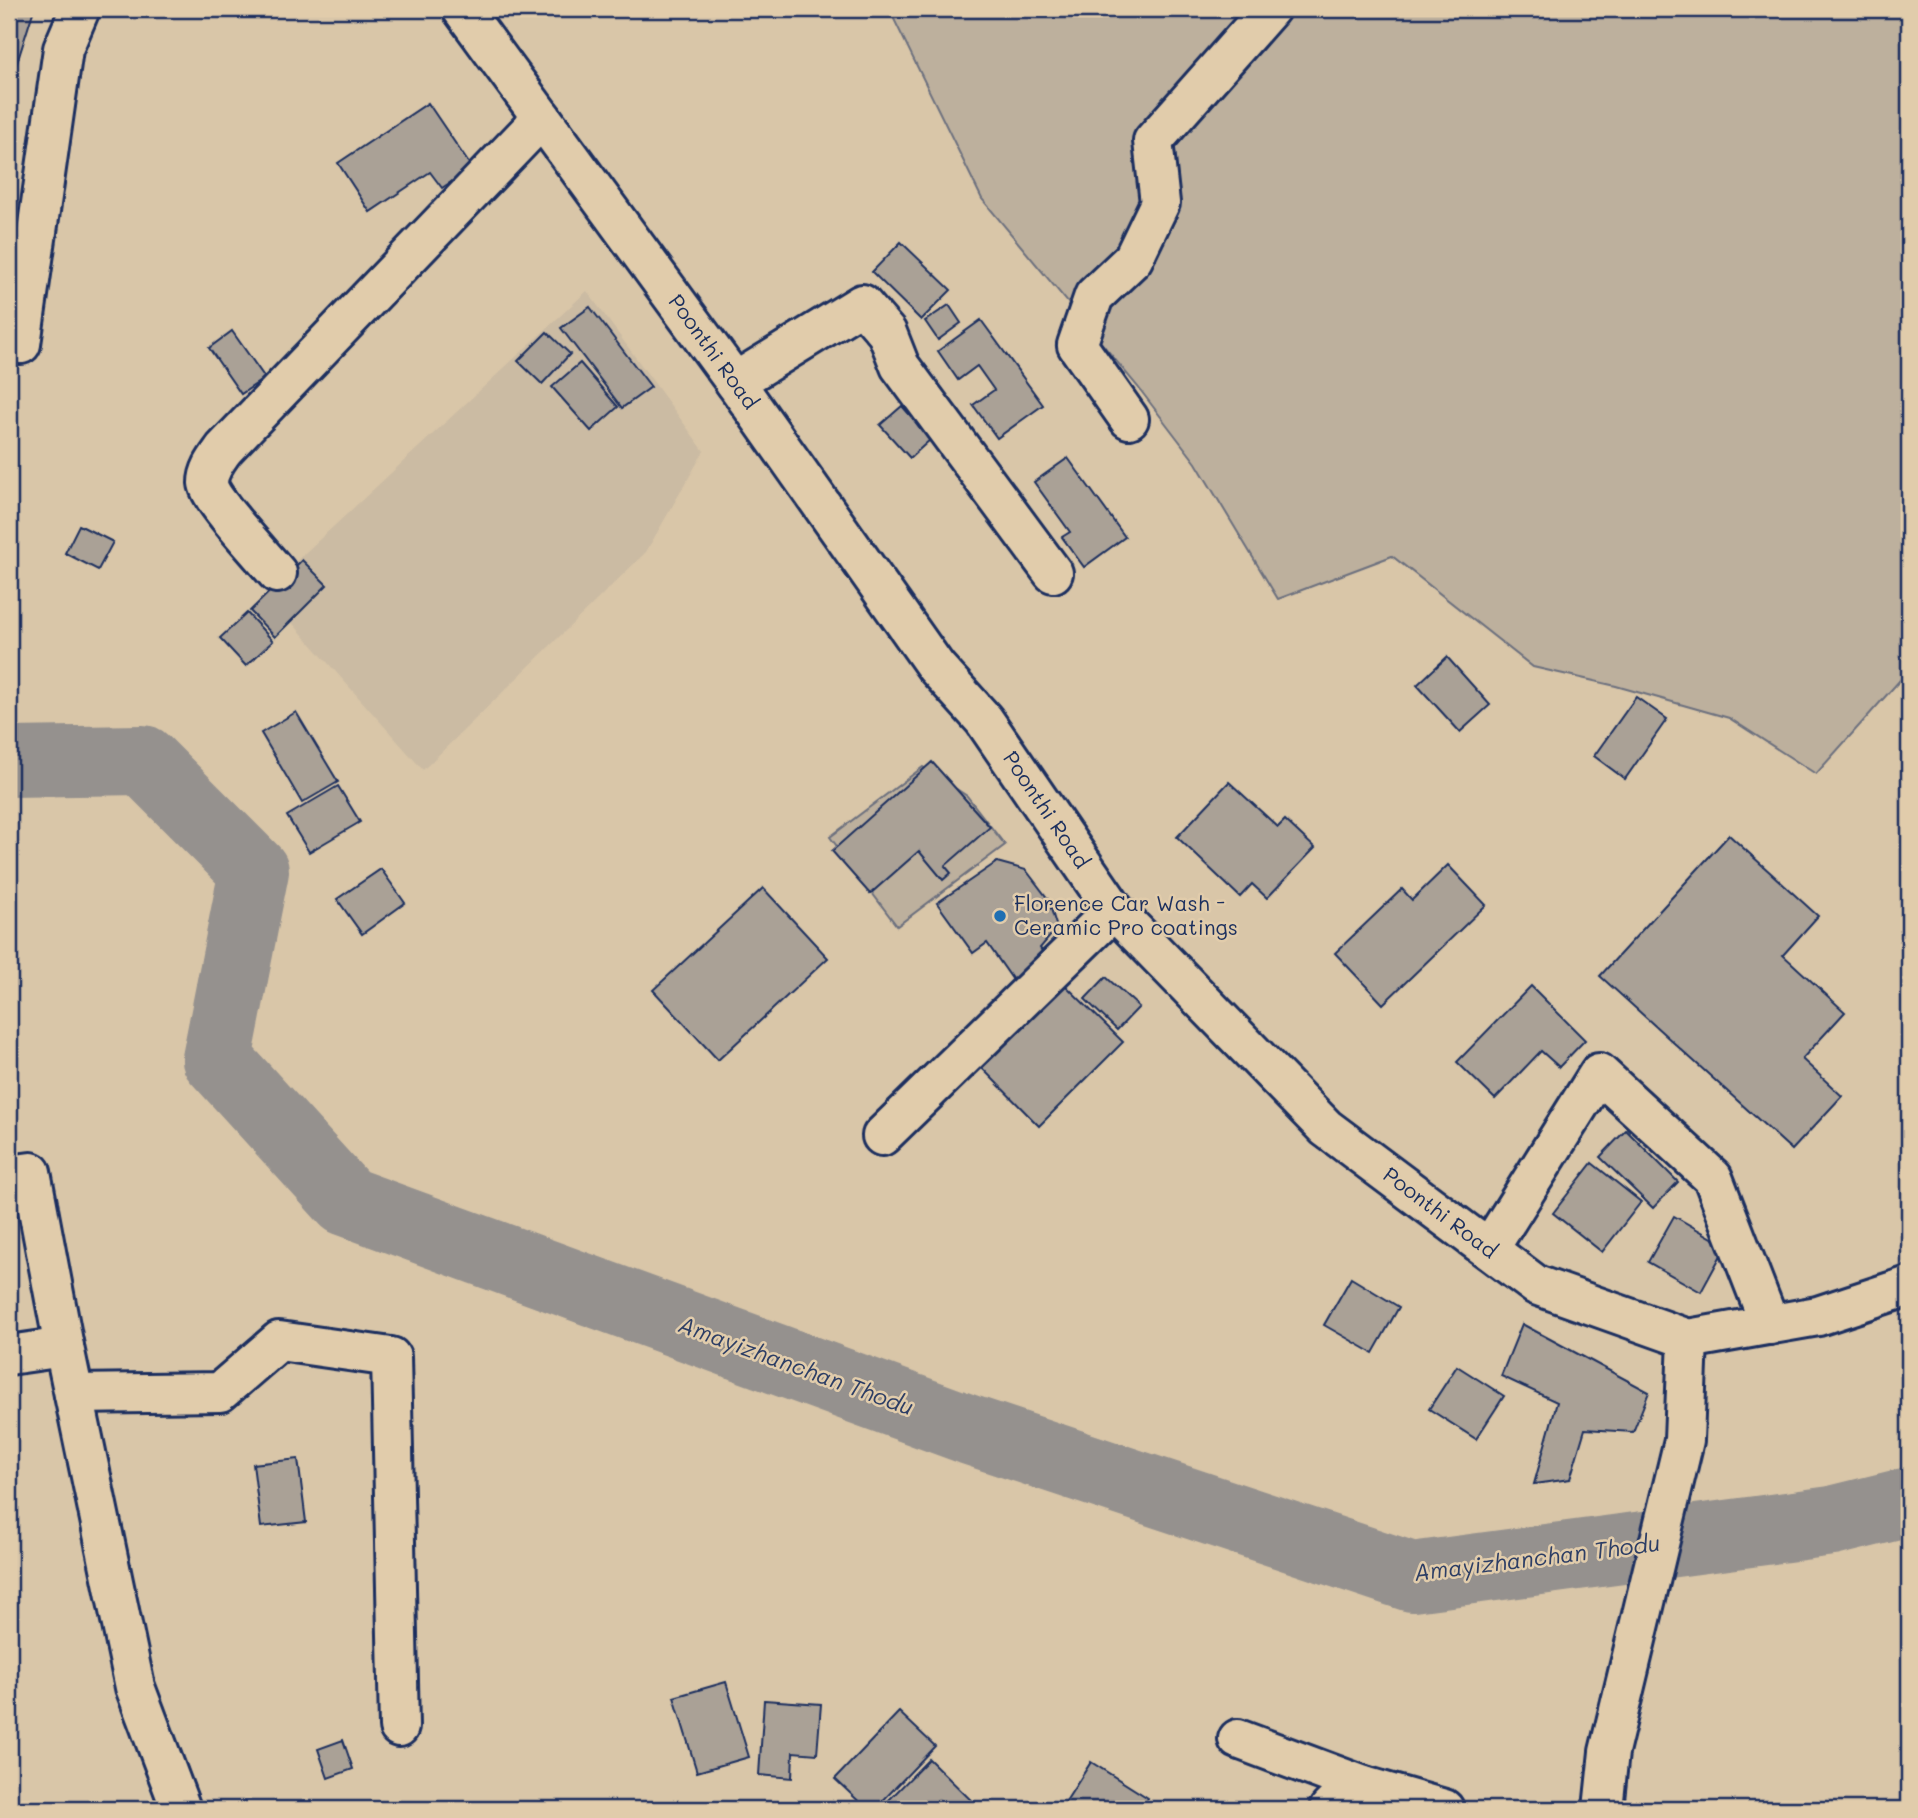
<svg xmlns="http://www.w3.org/2000/svg" width="1918" height="1818" viewBox="0 0 1918 1818" font-family="Mali,sans-serif">
  <rect width="100%" height="100%" fill="#d9c6a8"/>
  <filter id="ink" filterUnits="userSpaceOnUse"><feTurbulence type="fractalNoise" baseFrequency=".0143" numOctaves="2"/><feDisplacementMap in="SourceGraphic" scale="14" xChannelSelector="R" yChannelSelector="G"/><feConvolveMatrix kernelMatrix="1 2 1 2 8 2 1 2 1" color-interpolation-filters="sRGB"/></filter>
  <g filter="url(#ink)">
    <path fill="#cbbba3" d="M587,291L704,451L646,552L423,770L264,591Z"/>
    <g fill="#bdb09d" stroke="#6c707e" stroke-width="2">
      <path d="M892,9H1909V670L1816,774L1729,718L1616,686L1533,667L1392,556L1278,599L1196,463L1138,387L982,199L891,13Z"/>
      <path d="M923,767L967,796L1005,845L897,926L830,837Z"/>
    </g>
    <g fill="none" stroke-linecap="round" stroke-linejoin="round">
      <path stroke="#95918e" stroke-width="70" d="M9,762L143,760L254,871L217,1059L346,1201L970,1430L1412,1577L1832,1521L1909,1502"/>
    </g>
    <g fill="#aaa196" stroke="#1b2f5e" stroke-width="2">
      <path d="M9,9H34L9,88Z"/>
      <path d="M428,103L472,168L442,188L430,172L370,212L338,163Z"/>
      <path d="M901,242L951,290L921,320L872,272Z"/>
      <path d="M949,305L961,323L938,340L925,321Z"/>
      <path d="M590,307L651,387L622,408L561,328Z"/>
      <path d="M981,320L1043,405L997,438L973,405L994,390L977,366L958,380L938,351Z"/>
      <path d="M232,331L265,378L241,394L209,348Z"/>
      <path d="M547,332L570,354L542,384L518,361Z"/>
      <path d="M580,363L618,407L591,431L552,387Z"/>
      <path d="M902,406L931,439L910,458L880,425Z"/>
      <path d="M1068,458L1125,537L1084,567L1062,537L1070,532L1034,482Z"/>
      <path d="M79,525L113,542L98,570L65,553Z"/>
      <path d="M302,560L327,585L275,637L250,611Z"/>
      <path d="M247,613L273,641L246,666L220,638Z"/>
      <path d="M1447,657L1490,705L1460,732L1417,685Z"/>
      <path d="M1636,697L1667,719L1625,779L1594,756Z"/>
      <path d="M296,712L338,782L302,803L261,733Z"/>
      <path d="M932,762L990,827L945,866L951,873L943,880L919,851L870,894L832,851Z"/>
      <path d="M1229,782L1278,827L1285,820L1315,848L1267,898L1252,884L1240,897L1177,837Z"/>
      <path d="M338,786L360,822L309,852L287,816Z"/>
      <path d="M1729,835L1818,916L1783,955L1845,1012L1802,1059L1842,1096L1792,1150L1600,976Z"/>
      <path d="M997,862L1026,870L1048,899L1057,928L1040,948L1046,957L1013,980L987,943L973,953L937,903Z"/>
      <path d="M1448,865L1486,905L1383,1004L1335,953L1402,889L1412,900Z"/>
      <path d="M381,869L405,903L362,934L337,899Z"/>
      <path d="M763,888L828,958L718,1060L653,990Z"/>
      <path d="M1057,977L1123,1042L1039,1126L974,1060Z"/>
      <path d="M1106,977L1139,1007L1117,1030L1085,999Z"/>
      <path d="M1531,986L1585,1040L1559,1067L1541,1051L1495,1099L1457,1062Z"/>
      <path d="M1626,1130L1678,1182L1653,1208L1600,1157Z"/>
      <path d="M1592,1163L1641,1202L1602,1252L1553,1213Z"/>
      <path d="M1674,1216L1726,1246L1701,1292L1648,1262Z"/>
      <path d="M1351,1278L1399,1307L1373,1353L1324,1325Z"/>
      <path d="M1522,1324L1649,1392L1633,1432L1585,1429L1570,1479L1534,1484L1557,1402L1501,1376Z"/>
      <path d="M1457,1366L1504,1396L1476,1439L1429,1409Z"/>
      <path d="M298,1459L306,1522L261,1527L253,1464Z"/>
      <path d="M726,1682L749,1757L697,1772L674,1697Z"/>
      <path d="M764,1700L821,1704L817,1754L793,1752L792,1778L759,1775Z"/>
      <path d="M899,1712L935,1746L875,1809H867L835,1779Z"/>
      <path d="M343,1740L353,1769L328,1778L318,1749Z"/>
      <path d="M929,1759L980,1809H890L885,1804Z"/>
      <path d="M1091,1762L1148,1798L1141,1809H1061Z"/>
    </g>
    <g fill="none" stroke-linecap="round" stroke-linejoin="round">
      <g stroke="#1b2f5e" stroke-width="44">
        <g id="minor">
          <path d="M21,344L63,49L80,9"/>
          <path d="M735,382L862,304L887,333L900,366L1053,573"/>
          <path d="M1129,419L1077,345L1094,296L1133,259L1160,203L1153,141L1270,9"/>
          <path d="M277,573C264,557 209,499 208,483C208,470 217,459 224,449L542,118"/>
          <path d="M882,1136L1114,910"/>
          <path d="M9,1175L31,1172L64,1347L135,1687L181,1809"/>
          <path d="M1489,1249L1599,1073L1713,1178L1770,1325"/>
          <path d="M9,1355L64,1347"/>
          <path d="M74,1394L220,1392L279,1341L391,1357L399,1727"/>
          <path d="M1238,1739L1364,1786"/>
          <path d="M1329,1809L1346,1792L1364,1786L1444,1809"/>
          <path d="M1603,1809L1609,1752L1684,1440L1688,1339"/>
        </g>
      </g>
      <g stroke="#1b2f5e" stroke-width="44">
        <path id="major" d="M462,9L735,382L936,667L984,720L1114,910L1326,1128L1536,1285L1688,1339L1818,1316L1909,1286"/>
      </g>
      <use href="#minor" stroke="#e1ccab" stroke-width="38"/>
      <use href="#major" stroke="#e1ccab" stroke-width="38"/>
    </g>
  </g>
  <circle fill="#1f6fb2" stroke="#e1ccab" stroke-width="2.5" cx="1000" cy="916" r="7"/>
  <g text-anchor="middle" stroke-width="5" stroke-linejoin="round" paint-order="stroke">
    <g font-size="21" fill="#1b2f5e" stroke="#e1ccab">
      <text transform="translate(713 352) rotate(54)" y="7">Poonthi Road</text>
      <text transform="translate(1046 810) rotate(56)" y="7">Poonthi Road</text>
      <text transform="translate(1440 1213) rotate(37)" y="7">Poonthi Road</text>
    </g>
    <g font-size="21" fill="#1b2f5e" stroke="#e1ccab" text-anchor="start">
      <text x="1014" y="911">Florence Car Wash -<tspan x="1014" dy="24">Ceramic Pro coatings</tspan></text>
    </g>
    <g font-size="23" font-style="italic" fill="#2d3e65" stroke="#e1ccab">
      <text transform="translate(796 1366) rotate(20)" y="8">Amayizhanchan Thodu</text>
      <text transform="translate(1537 1558) rotate(-7)" y="8">Amayizhanchan Thodu</text>
    </g>
  </g>
  <rect width="1918" height="1818" fill="none" stroke="#e1ccab" stroke-width="35"/>
  <rect x="18" y="18" width="1883" height="1783" fill="none" stroke="#1b2f5e" stroke-width="2.5" filter="url(#ink)"/>
</svg>
